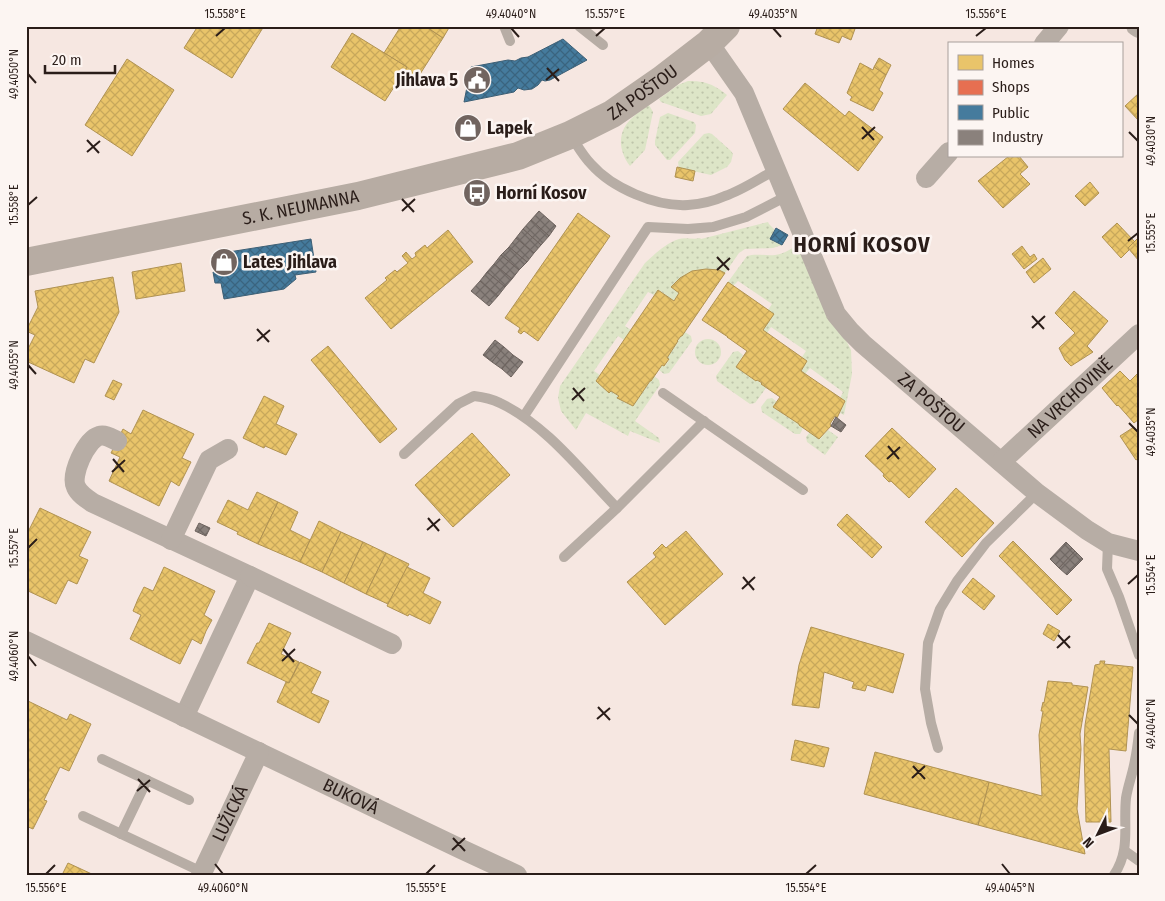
<svg xmlns="http://www.w3.org/2000/svg" width="1165" height="901" viewBox="0 0 1165 901" font-family="'Fira Sans Condensed',sans-serif">
  <defs>
    <pattern id="grass-dots" width="8" height="8" patternUnits="userSpaceOnUse" patternTransform="scale(1.25)"><rect width="8" height="8" fill="#dde5c7"/><path d="M2 2h.1M6 6h.1" fill="none" stroke="#bec4aa" stroke-width="1.8" stroke-linecap="round"/></pattern>
    <pattern id="homes-cross-hatch" width="8" height="8" patternUnits="userSpaceOnUse" patternTransform="scale(1.25)"><rect width="8" height="8" fill="#e9c46a"/><path d="M0 0l8 8M0 8l8-8" fill="none" stroke="#c8a85b"/></pattern>
    <pattern id="shops-cross-hatch" width="8" height="8" patternUnits="userSpaceOnUse" patternTransform="scale(1.25)"><rect width="8" height="8" fill="#e76f51"/><path d="M0 0l8 8M0 8l8-8" fill="none" stroke="#bb5b42"/></pattern>
    <pattern id="public-cross-hatch" width="8" height="8" patternUnits="userSpaceOnUse" patternTransform="scale(1.25)"><rect width="8" height="8" fill="#457b9d"/><path d="M0 0l8 8M0 8l8-8" fill="none" stroke="#3a647f"/></pattern>
    <pattern id="industry-cross-hatch" width="8" height="8" patternUnits="userSpaceOnUse" patternTransform="scale(1.25)"><rect width="8" height="8" fill="#8a817c"/><path d="M0 0l8 8M0 8l8-8" fill="none" stroke="#716965"/></pattern>
  </defs>
  <rect width="100%" height="100%" fill="#f6e7e1"/>
  <g fill="url(#grass-dots)">
    <path d="M688,81C706,81 713,84 727,95L711,114L701,116L661,102L659,99L678,85Z"/>
    <path d="M649,105L653,112L645,150L630,166C618,150 617,131 633,117C638,112 644,109 649,105Z"/>
    <path d="M668,113L694,122L696,125L695,133L670,160H667L655,145V141L660,117Z"/>
    <path d="M709,133L712,134L731,151L733,154L731,162L727,167L711,175L679,168L678,162L704,134Z"/>
    <path d="M768,222L769,224L775,230L770,239L782,245L773,248L745,249L739,253L725,273C705,265 685,270 671,287L679,293L674,301L659,290L654,295L648,292L625,326L631,330L624,340L618,336L594,371L600,375L596,381L609,392L611,391L619,396L618,398L633,406L650,381H651L654,376L659,380L660,385L635,421L659,438L660,443L630,431L628,436L586,413L576,430L561,411L558,398L560,386L645,263C655,254 666,243 679,239C686,237 693,240 700,238L701,239Z"/>
    <path d="M797,245L851,350L852,374L844,415L840,413L845,401L840,398L843,392L810,368L805,374L801,371L807,361L802,357L806,351L771,327L767,333L763,330L768,310L772,304L738,281L733,286L728,282L747,256C756,253 765,256 775,255C783,254 790,250 797,245Z"/>
    <path d="M685,332L691,336L692,341L669,373L664,374L659,370L662,365L665,366L669,360L667,358L678,342L677,341Z"/>
    <circle cx="708" cy="352" r="13"/>
    <path d="M738,351L743,355L736,367L756,381L757,380L766,388L755,403L750,404L717,381L716,376L733,352Z"/>
    <path d="M772,398L777,402L774,408L799,424V425L803,428L800,434H795L762,412L761,407L767,399Z"/>
    <path d="M828,430L838,437L825,455L807,442L806,437L810,432L820,439Z"/>
  </g>
  <g fill="url(#homes-cross-hatch)" stroke="#b09252">
    <path d="M198,26H264L232,78L184,48Z"/>
    <path d="M401,26H425L443,38L415,82L403,74L407,67L384,53Z"/>
    <path d="M425,26H450L443,38Z"/>
    <path d="M818,26H856L851,40L842,36L839,43L815,34Z"/>
    <path d="M352,33L407,67L385,101L331,67Z"/>
    <path d="M879,58L891,65L886,75L874,67Z"/>
    <path d="M127,59L174,90L132,156L85,125Z"/>
    <path d="M860,63L873,70L874,67L886,75L879,90L883,93L873,111L850,100L852,97L847,93Z"/>
    <path d="M805,83L845,116L849,111L883,137L858,171L783,109Z"/>
    <path d="M1139,93V121L1125,106Z"/>
    <path d="M1009,156H1019L1028,167L1020,174L1030,184L1003,208L978,181Z"/>
    <path d="M677,167L695,171L693,181L675,177Z"/>
    <path d="M1090,182L1099,193L1085,206L1075,196Z"/>
    <path d="M578,213L610,236L538,341L524,331L521,334L518,332L520,328L505,318Z"/>
    <path d="M1117,223L1135,242L1128,248L1129,250L1121,258L1102,237Z"/>
    <path d="M448,230L473,262L391,329L365,298L387,280L385,278L395,270L397,272L408,263L402,256L406,252L412,259L416,256L415,253L425,245L427,248Z"/>
    <path d="M1137,239L1139,241V261L1128,248Z"/>
    <path d="M1022,246L1030,257L1034,254L1037,259L1024,269L1012,254Z"/>
    <path d="M1043,258L1051,269L1034,283L1026,272Z"/>
    <path d="M181,263L185,291L136,299L132,272Z"/>
    <path d="M706,269L719,270L725,273L682,336H681L677,341H678L667,358L669,359L664,366L662,365L651,381H650L633,406L617,398L619,396L611,391L609,393L596,381L658,290L674,301L679,293L671,287L680,278L692,271Z"/>
    <path d="M113,277L119,312L94,363L85,359L74,383L26,361V353L35,335L26,331L38,307L35,291Z"/>
    <path d="M728,282L774,314L763,330L807,361L801,371L845,401L837,418L835,416L830,424L831,426L819,439L799,425V424L773,407L780,397L761,384L762,383L757,380L756,381L736,367L747,351L727,337H728L702,320Z"/>
    <path d="M1074,291L1108,321L1087,346L1093,352L1071,366L1065,360L1059,348L1075,333L1055,313Z"/>
    <path d="M328,346L397,429L380,443L311,360Z"/>
    <path d="M1120,371L1130,381L1139,372V419L1134,423L1118,405L1117,406L1111,399L1102,388Z"/>
    <path d="M113,380L122,384L114,400L105,396Z"/>
    <path d="M264,396L284,406L276,424L297,434L286,455L265,446L264,448L243,438Z"/>
    <path d="M143,410L194,434L182,458L191,462L179,486L171,481L159,506L109,481L120,457L111,453L123,429L131,434Z"/>
    <path d="M1134,427L1139,434V458L1136,460L1120,436Z"/>
    <path d="M892,428L936,469L909,498L891,481L889,482L883,476L884,474L865,456Z"/>
    <path d="M472,433L510,475L453,527L415,485Z"/>
    <path d="M956,488L994,523L962,557L925,522Z"/>
    <path d="M257,492L278,502L258,544L237,534L238,532L217,522L228,500L248,510Z"/>
    <path d="M278,502L298,512L290,530L310,540L300,562L258,544Z"/>
    <path d="M40,508L91,532L79,556L88,560L77,584L68,580L56,604L26,590V531L28,532Z"/>
    <path d="M847,514L882,547L872,558L837,525Z"/>
    <path d="M319,521L341,532L322,572L300,562Z"/>
    <path d="M686,531L723,574L665,625L627,582L656,557L653,553L662,544L666,548Z"/>
    <path d="M341,532L363,542L344,583L322,572Z"/>
    <path d="M1013,541L1072,600L1057,615L999,556Z"/>
    <path d="M363,542L386,553L366,594L344,583Z"/>
    <path d="M386,553L409,564L388,604L366,594Z"/>
    <path d="M164,567L215,591L204,615L212,620L206,631L201,644L192,639L180,664L130,639L141,615L133,611L138,599L144,587L153,591Z"/>
    <path d="M407,567L430,578L423,593L441,602L430,624L409,614L408,616L387,606Z"/>
    <path d="M973,578L995,596L984,610L962,592Z"/>
    <path d="M269,623L291,633L281,654L299,662L289,683L247,663L257,643H259Z"/>
    <path d="M1048,624L1060,631L1054,641L1043,634Z"/>
    <path d="M811,627L904,654L893,693L867,685L865,691L852,688L854,682L824,672L819,708L792,705L799,665Z"/>
    <path d="M1100,661H1105L1104,664L1133,667L1126,751L1109,749L1111,822H1086L1084,748L1085,725L1095,665L1100,664Z"/>
    <path d="M300,662L321,672L311,693L329,701L319,723L277,702L286,682L289,683Z"/>
    <path d="M1048,681L1072,683V685L1088,687L1080,734L1081,749L1077,809L1085,854L978,825L989,782L1042,796L1039,735L1043,711H1041L1043,702L1044,703Z"/>
    <path d="M28,701L67,720L70,714L91,724L69,771L60,767L44,800L47,801L33,829L26,826V706Z"/>
    <path d="M795,740L829,748L824,767L791,760Z"/>
    <path d="M875,752L989,782L978,825L864,794Z"/>
    <path d="M68,863L94,875H62Z"/>
  </g>
  <path fill="url(#shops-cross-hatch)" stroke="#ae5640" d="M475,123L477,131L460,134L459,126Z"/>
  <g fill="url(#public-cross-hatch)" stroke="#3d5f75">
    <path d="M563,39L587,60L550,80L545,81L542,80L538,85L532,89L524,90L518,88L514,92L464,102L471,67L508,60L515,61L521,58L528,57Z"/>
    <path d="M776,228L788,235L782,245L770,239Z"/>
    <path d="M311,239L316,272L295,275L296,279L284,289L224,299L221,283H215L213,272L219,271L216,254Z"/>
  </g>
  <g fill="url(#industry-cross-hatch)" stroke="#6d635e">
    <path d="M539,211L556,226L549,236L531,220Z"/>
    <path d="M531,220L549,236L541,245L523,229Z"/>
    <path d="M523,229L541,245L534,253L516,238Z"/>
    <path d="M516,238L534,253L527,262L509,247Z"/>
    <path d="M509,247L527,262L519,270L501,255Z"/>
    <path d="M501,255L519,270L512,279L494,264Z"/>
    <path d="M494,264L512,279L505,287L487,272Z"/>
    <path d="M487,272L505,287L498,296L480,281Z"/>
    <path d="M480,281L498,296L489,306L471,291Z"/>
    <path d="M495,340L504,347L492,362L483,355Z"/>
    <path d="M504,347L513,355L502,369L492,362Z"/>
    <path d="M513,355L523,362L511,377L502,369Z"/>
    <path d="M836,417L846,425L841,432L831,426Z"/>
    <path d="M199,523L210,528L206,536L195,531Z"/>
    <path d="M1066,542L1075,551L1059,568L1050,559Z"/>
    <path d="M1075,551L1083,559L1067,575L1059,568Z"/>
  </g>
  <g fill="none" stroke-linecap="round" stroke-linejoin="round">
    <g stroke="#b7ada5" stroke-width="10">
      <path d="M504,26L510,41"/>
      <path d="M579,26L603,45"/>
      <path d="M571,136C577,145 583,156 591,164C612,188 656,207 688,205C701,204 714,201 725,196C743,190 760,178 777,169"/>
      <path d="M663,393L803,490"/>
      <path d="M524,416L648,227L688,229L713,227L746,217L787,196"/>
      <path d="M404,454L458,404L474,396C483,397 492,399 500,403C545,424 582,472 617,508"/>
      <path d="M1108,543L1107,569L1119,597L1139,655"/>
      <path d="M564,557L617,508L704,421"/>
      <path d="M938,748L931,723L925,689L928,643L940,609L957,581L986,543L1037,493"/>
      <path d="M102,759L189,800"/>
      <path d="M83,816L202,872"/>
      <path d="M121,834L147,780"/>
      <path d="M1125,851L1139,861"/>
      <path d="M1114,875C1131,849 1123,827 1126,798C1128,785 1133,773 1135,760C1137,751 1138,742 1139,733"/>
    </g>
    <g stroke="#b7ada5" stroke-width="20">
      <path d="M1136,26L1139,28"/>
      <path id="s1" d="M709,43L744,93L836,314L850,331L863,344L1037,493L1087,530L1108,543L1139,551"/>
      <path d="M1044,44L1059,26"/>
      <path d="M926,178L949,152"/>
      <path d="M117,441C111,438 105,434 99,436C86,440 70,475 76,487C79,494 87,499 93,503L250,576L184,717"/>
      <path id="s2" d="M1001,462L1139,334"/>
      <path d="M171,540L209,460L228,449"/>
      <path d="M250,576L392,644"/>
      <path id="s3" d="M26,641L461,849L517,875"/>
      <path id="s4" d="M201,875L259,752"/>
    </g>
    <path stroke="#b7aca3" stroke-width="28" id="s5" d="M26,262L358,196L518,156L570,135L612,114L661,80L709,43L726,26"/>
  </g>
  <path fill="none" stroke="#2a1d19" stroke-width="2" d="M511,28L519,37M773,28L781,37M216,36L225,28M596,36L605,28M976,36L986,28M547,68L559,81M28,74L36,83M546,80L559,69M862,127L874,140M1129,132L1138,141M862,139L875,127M87,140L99,153M87,152L100,141M402,199L414,212M28,205L37,197M402,211L415,199M1128,241L1138,233M717,257L729,270M717,270L730,258M1032,316L1044,329M1032,328L1045,316M257,329L269,342M257,341L270,330M28,365L36,374M573,388L584,401M572,400L585,388M1129,423L1138,432M888,446L899,459M113,459L124,472M887,459L900,447M112,472L125,460M428,518L439,531M427,530L440,519M28,548L37,539M743,577L754,590M1128,584L1138,575M742,589L755,577M1058,635L1070,648M1057,648L1070,636M283,649L294,662M28,656L36,666M282,661L295,649M598,707L610,720M1129,715L1138,724M597,719L610,708M913,766L925,779M912,778L925,766M138,779L150,792M137,791L150,780M453,838L465,851M452,850L465,838M215,864L223,874M1002,864L1010,874M46,874L55,865M426,874L435,865M806,874L816,865"/>
  <defs>
    <g id="civic-disc" transform="scale(1.4375)"><circle r="9.5" fill="#71645f" stroke="#fcf5f2"/><path d="M-.6-6.5H3V-4.5H.6V-3L4-1V1h2V6H-6V1h2V-1L-.6-3ZM-1.2 2.5V6h2.4V2.5Z" fill="#fff"/></g>
    <g id="shop-disc" transform="scale(1.4375)"><circle r="9.5" fill="#71645f" stroke="#fcf5f2"/><path d="M-5-2.5h2.3a2.7 3.5 0 0 1 5.4 0H5L5.5 6h-11ZM-1.5-2.5h3a1.5 2.3 0 0 0-3 0Z" fill="#fff"/></g>
    <g id="bus-disc" transform="scale(1.4375)"><circle r="9.5" fill="#71645f" stroke="#fcf5f2"/><path d="M-5-6H5V4H4V6H2V4H-2V6H-4V4H-5ZM-3.5-4V0h7V-4ZM-3.5 1.2v1.5H-2V1.2ZM2 1.2v1.5H3.5V1.2Z" fill="#fff"/></g>
  </defs>
  <g fill-rule="evenodd">
    <use href="#civic-disc" x="477" y="80"/>
    <use href="#shop-disc" x="468" y="128"/>
    <use href="#bus-disc" x="477" y="193"/>
    <use href="#shop-disc" x="224" y="262"/>
  </g>
  <g text-anchor="middle" stroke-width="5" stroke-linejoin="round" paint-order="stroke">
    <g font-size="18" font-weight="bold" fill="#2a1d19" stroke="#fcf5f2" text-anchor="start">
      <text x="458" y="86" text-anchor="end">Jihlava 5</text>
      <text x="487" y="134">Lapek</text>
      <text x="496" y="199">Horní Kosov</text>
      <text x="243" y="268">Lates Jihlava</text>
    </g>
    <g font-size="18" fill="#2a1d19" stroke="#fcf5f2">
      <text dy="6" stroke="none"><textPath href="#s5" startOffset="644">ZA POŠTOU</textPath></text>
      <text dy="6" stroke="none"><textPath href="#s5" startOffset="280">S. K. NEUMANNA</textPath></text>
      <text dy="6" stroke="none"><textPath href="#s2" startOffset="94">NA VRCHOVINĚ</textPath></text>
      <text dy="6" stroke="none"><textPath href="#s1" startOffset="431">ZA POŠTOU</textPath></text>
      <text dy="6" stroke="none"><textPath href="#s3" startOffset="360">BUKOVÁ</textPath></text>
      <text dy="6" stroke="none"><textPath href="#s4" startOffset="68">LUŽICKÁ</textPath></text>
    </g>
    <g font-size="22" font-weight="bold" letter-spacing="1" fill="#2a1d19" stroke="#fcf5f2">
      <text x="862" y="252">HORNÍ KOSOV</text>
    </g>
  </g>
  <rect width="1165" height="901" fill="none" stroke="#fcf5f2" stroke-width="55"/>
  <rect x="948" y="42" width="175" height="115" fill="#fcf5f2" stroke="#a89f9b"/>
  <rect x="958" y="55" width="25" height="15" fill="#e9c46a" stroke="#a89f9b"/>
  <text x="992" y="68" font-size="15" fill="#2a1d19">Homes</text>
  <rect x="958" y="80" width="25" height="15" fill="#e76f51" stroke="#a89f9b"/>
  <text x="992" y="92" font-size="15" fill="#2a1d19">Shops</text>
  <rect x="958" y="105" width="25" height="15" fill="#457b9d" stroke="#a89f9b"/>
  <text x="992" y="118" font-size="15" fill="#2a1d19">Public</text>
  <rect x="958" y="130" width="25" height="15" fill="#8a817c" stroke="#a89f9b"/>
  <text x="992" y="142" font-size="15" fill="#2a1d19">Industry</text>
  <g transform="translate(1098 834) rotate(228)" stroke="#fcf5f2" stroke-width="4" paint-order="stroke">
  <path d="M0-4L9 19L0 12L-9 19Z" fill="#2a1d19"/>
  <text y="-8" font-size="14" font-weight="bold" text-anchor="middle" fill="#2a1d19">N</text>
  </g>
  <path d="M45 65v8h70v-8" fill="none" stroke="#2a1d19" stroke-width="2.5"/>
  <text x="52" y="65" font-size="15" fill="#2a1d19" stroke="#fcf5f2" stroke-width="4" paint-order="stroke">20 m</text>
  <rect x="28" y="28" width="1110" height="846" fill="none" stroke="#2a1d19" stroke-width="2"/>
  <g font-size="12" text-anchor="middle" fill="#2a1d19">
    <text x="225" y="18">15.558°E</text>
    <text x="511" y="18">49.4040°N</text>
    <text x="605" y="18">15.557°E</text>
    <text x="773" y="18">49.4035°N</text>
    <text x="986" y="18">15.556°E</text>
    <text transform="translate(14 74) rotate(-90)" y="4">49.4050°N</text>
    <text transform="translate(1151 141) rotate(-90)" y="4">49.4030°N</text>
    <text transform="translate(14 205) rotate(-90)" y="4">15.558°E</text>
    <text transform="translate(1151 233) rotate(-90)" y="4">15.555°E</text>
    <text transform="translate(14 365) rotate(-90)" y="4">49.4055°N</text>
    <text transform="translate(1151 432) rotate(-90)" y="4">49.4035°N</text>
    <text transform="translate(14 548) rotate(-90)" y="4">15.557°E</text>
    <text transform="translate(1151 575) rotate(-90)" y="4">15.554°E</text>
    <text transform="translate(14 656) rotate(-90)" y="4">49.4060°N</text>
    <text transform="translate(1151 724) rotate(-90)" y="4">49.4040°N</text>
    <text x="46" y="892">15.556°E</text>
    <text x="223" y="892">49.4060°N</text>
    <text x="426" y="892">15.555°E</text>
    <text x="806" y="892">15.554°E</text>
    <text x="1010" y="892">49.4045°N</text>
  </g>
</svg>
